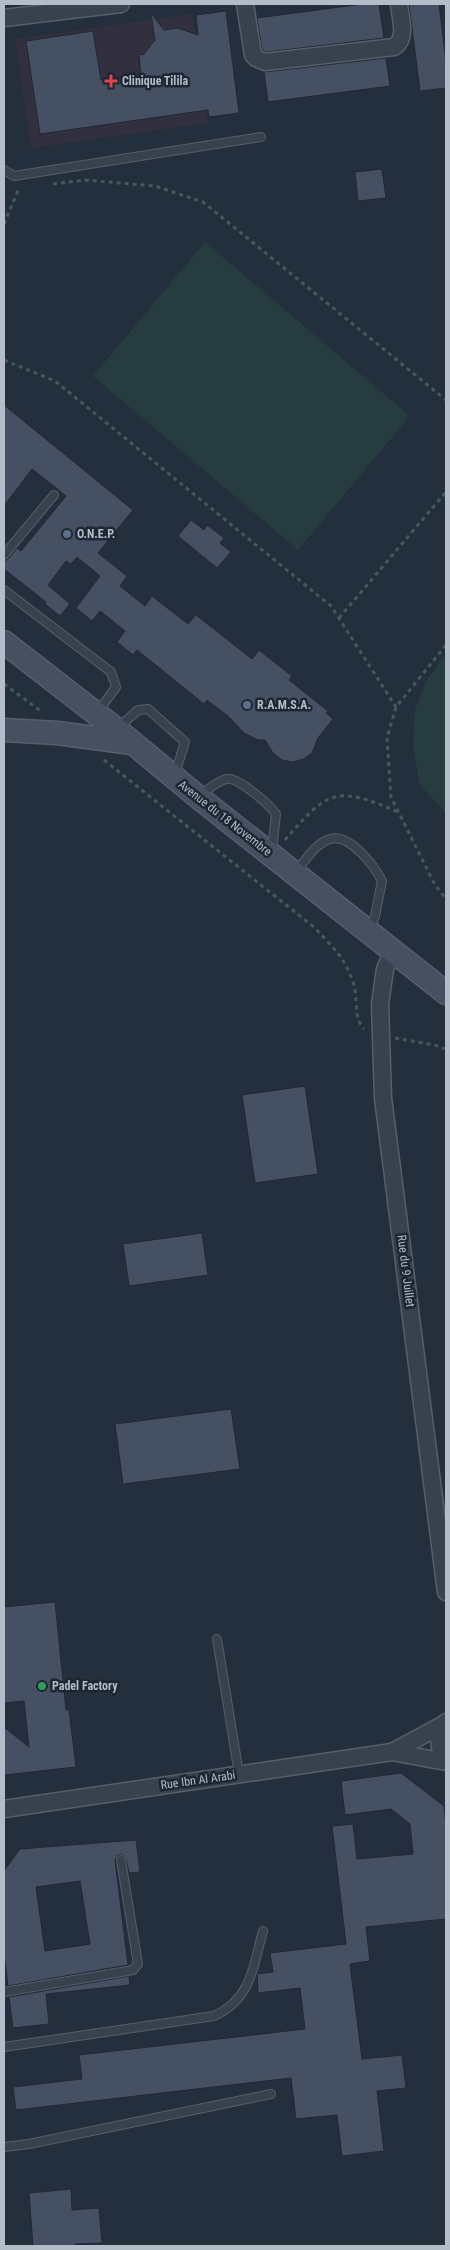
<svg xmlns="http://www.w3.org/2000/svg" width="450" height="2250" viewBox="0 0 450 2250" font-family="'Roboto Condensed',sans-serif">
  <rect width="100%" height="100%" fill="#242f3e"/>
  <path fill="#32303f" d="M192,14L208,123L31,148L15,39Z"/>
  <g fill="#263c3f">
    <path d="M205,242L410,416L298,550L93,376Z"/>
    <path d="M446,654V813L420,785L413,747L415,710L426,681Z"/>
  </g>
  <g fill="#455162" stroke="#1f2835" fill-rule="evenodd">
    <path d="M363,4H379L384,38L267,52L262,50L257,18Z"/>
    <path d="M409,4H439L446,62V88L420,91Z"/>
    <path d="M226,11L239,113L209,117L208,110L40,134L26,41L93,31L101,80L141,74L139,55L144,54L155,40L151,13L164,30L178,28L198,35L196,15Z"/>
    <path d="M386,58L390,86L268,102L264,72Z"/>
    <path d="M382,169L386,198L358,201L355,172Z"/>
    <path d="M4,405L133,510L98,553L127,576L120,586L145,606L152,596L188,624L196,615L252,659L259,650L292,676L289,680L328,711L326,713L333,719L318,738L312,753L304,759L293,762L282,760L273,753L265,740H258L244,733L229,717L207,700L204,704L137,650L133,655L117,642L125,631L100,611L92,621L76,608L100,576L77,557L71,564L66,561L48,585L70,604L60,616L45,604L46,602L4,569V561L8,559L17,548L21,551L66,496L32,469L4,506Z"/>
    <path d="M191,520L204,530L207,525L224,538L220,543L231,552L217,568L178,536Z"/>
    <path d="M305,1086L318,1174L255,1183L242,1095Z"/>
    <path d="M202,1233L208,1275L129,1286L123,1244Z"/>
    <path d="M231,1409L240,1469L123,1484L115,1424Z"/>
    <path d="M55,1602L66,1710H69L76,1767L4,1775V1727L29,1747L24,1701L4,1703V1607Z"/>
    <path d="M401,1773L444,1806L446,1827V1919L366,1927L370,1961L350,1964L362,2059L402,2055L406,2088L377,2091L384,2151L342,2156L337,2115L296,2119L291,2078L16,2110L13,2087L82,2079L79,2055L305,2029L300,1988L258,1993L257,1974L273,1972L270,1953L346,1944L332,1826L353,1824L357,1859L413,1854L410,1824L391,1809L345,1815L341,1781Z"/>
    <path d="M136,1840L140,1872L129,1873L126,1859L123,1855H118L115,1860L128,1965L8,1986L4,1954V1871L20,1849ZM80,1881L90,1944L45,1951L36,1887Z"/>
    <path d="M129,1976L130,1985L46,1994L49,2024L13,2028L9,1997Z"/>
    <path d="M71,2189L72,2210L99,2208L102,2243L75,2244V2246H33L29,2193Z"/>
  </g>
  <g fill="none" stroke-linecap="round" stroke-linejoin="round">
    <g stroke="#565f6c" stroke-width="10">
      <g id="lane">
        <path d="M4,170L14,176L261,137"/>
        <path d="M4,555L54,495"/>
        <path d="M4,590L111,672L116,687L97,713"/>
        <path d="M118,728L138,710L148,709L185,742L175,774"/>
        <path d="M199,796C207,790 216,782 226,779C237,776 269,804 276,814L272,850"/>
        <path d="M297,871C306,859 315,844 330,839C350,833 375,867 382,881L375,916L369,930"/>
        <path d="M217,1639L239,1774"/>
        <path d="M4,1992L133,1970L138,1964L121,1860"/>
        <path d="M4,2047L214,2016C252,1999 253,1966 263,1931"/>
        <path d="M4,2147L29,2144L271,2094"/>
      </g>
    </g>
    <g stroke="#565f6c" stroke-width="19">
      <g id="street">
        <path d="M245,4L253,55L256,58L265,62L394,47C408,39 400,17 399,4"/>
        <path d="M4,18L121,4"/>
        <path d="M393,951L385,969L380,1004L383,1098L446,1592"/>
        <path d="M446,1722C436,1734 438,1749 446,1761"/>
        <path d="M392,1752L444,1724"/>
        <path d="M4,1809L392,1752L446,1762"/>
      </g>
    </g>
    <g stroke="#565f6c" stroke-width="25">
      <g id="secondary">
        <path d="M4,642L116,729L198,797L446,993"/>
        <path d="M4,730L57,733L132,743"/>
      </g>
    </g>
    <g stroke="#44595c" stroke-width="3" stroke-dasharray="4 4" stroke-linecap="butt">
      <path d="M53,184L86,180L155,186L203,202L446,400"/>
      <path d="M4,224L19,188"/>
      <path d="M4,360L55,381L331,606L396,707"/>
      <path d="M339,618L446,492"/>
      <path d="M446,645L396,707L387,738L391,797L435,885L446,899"/>
      <path d="M4,684L42,712"/>
      <path d="M104,760L315,928C334,949 345,957 354,985C358,999 353,1017 364,1029"/>
      <path d="M285,840C328,790 336,785 398,812"/>
      <path d="M395,1038L434,1045L446,1049"/>
    </g>
    <use href="#lane" stroke="#38414e" stroke-width="8"/>
    <use href="#street" stroke="#38414e" stroke-width="16"/>
    <use href="#secondary" stroke="#465061" stroke-width="22"/>
  </g>
  <path fill="#e0444e" stroke="#1d2633" stroke-width="2" d="M108.5 73.5h5v5h5v5h-5v5h-5v-5h-5v-5h5z"/>
  <g fill="#5c6f8a" stroke="#1d2633" stroke-width="2">
    <circle cx="67" cy="534" r="5"/>
    <circle cx="247" cy="705" r="5"/>
  </g>
  <circle fill="#2e9e5b" stroke="#1d2633" stroke-width="2" cx="42" cy="1686" r="5"/>
  <g text-anchor="middle" stroke-width="5" stroke-linejoin="round" paint-order="stroke">
    <g font-size="12" font-weight="bold" fill="#b4bcc9" stroke="#1d2633" text-anchor="start">
      <text x="122" y="85">Clinique Tilila</text>
      <text x="77" y="538">O.N.E.P.</text>
      <text x="257" y="709">R.A.M.S.A.</text>
      <text x="52" y="1690">Padel Factory</text>
    </g>
    <g font-size="12" fill="#b4bcc9" stroke="#1d2633">
      <text transform="translate(225 818) rotate(38)" y="4">Avenue du 18 Novembre</text>
      <text transform="translate(406 1271) rotate(83)" y="4">Rue du 9 Juillet</text>
      <text transform="translate(198 1780) rotate(-8)" y="4">Rue Ibn Al Arabi</text>
    </g>
  </g>
  <rect width="450" height="2250" fill="none" stroke="#b4bcc9" stroke-width="10"/>
</svg>
